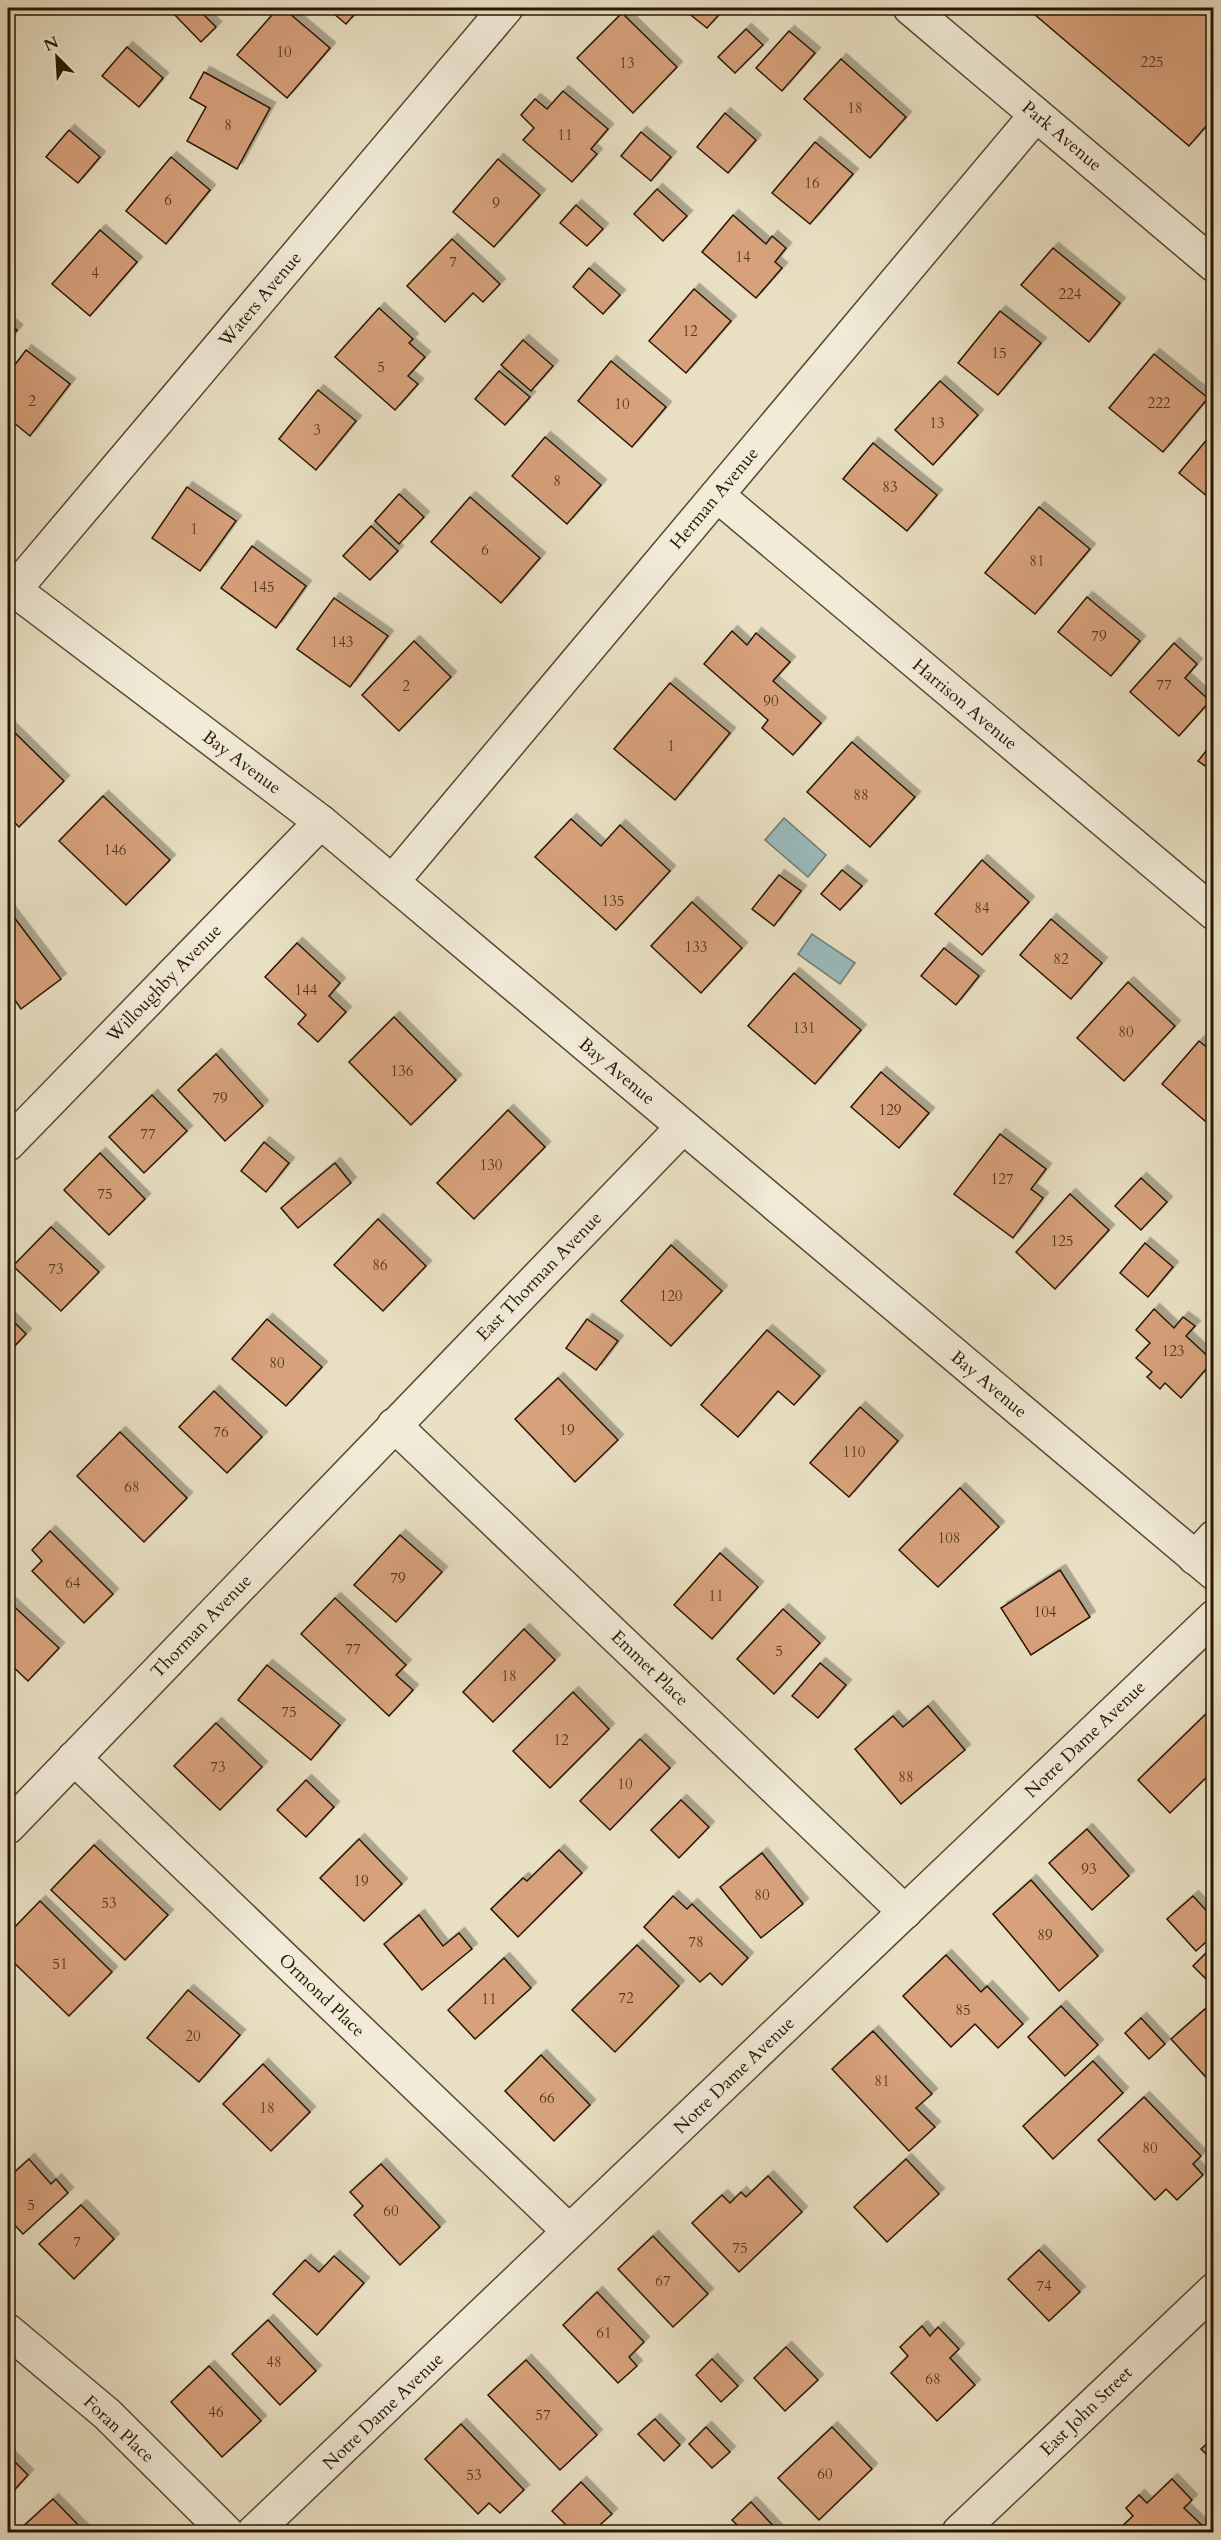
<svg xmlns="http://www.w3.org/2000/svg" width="1221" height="2540" viewBox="0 0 1221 2540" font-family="Cardo,serif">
  <defs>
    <filter id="shadow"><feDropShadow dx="5.5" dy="-5.5" stdDeviation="0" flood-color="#0004"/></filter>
  </defs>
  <rect width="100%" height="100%" fill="#e9e0c3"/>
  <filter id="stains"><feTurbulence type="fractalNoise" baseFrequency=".00333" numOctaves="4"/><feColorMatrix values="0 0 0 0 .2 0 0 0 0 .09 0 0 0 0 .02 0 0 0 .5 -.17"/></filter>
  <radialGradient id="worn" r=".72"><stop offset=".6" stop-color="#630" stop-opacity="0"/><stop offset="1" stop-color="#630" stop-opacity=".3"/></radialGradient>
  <g fill="#9abbbc" stroke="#6c7972" stroke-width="1.5">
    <path d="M784,818L826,855L808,877L765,840Z"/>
    <path d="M812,934L855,963L840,984L798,954Z"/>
  </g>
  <g fill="#d7a17c" stroke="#281602" stroke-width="1.5" filter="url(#shadow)">
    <path d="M176,8H197L216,27L201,42L172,12Z"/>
    <path d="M278,8H283L330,48L287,98L237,55Z"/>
    <path d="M327,8H360L346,24Z"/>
    <path d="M682,8H725L707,28Z"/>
    <path d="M1027,8H1214V117L1189,146Z"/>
    <path d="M622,13L677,67L633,113L577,58Z"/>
    <path d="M746,29L763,45L735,73L718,57Z"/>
    <path d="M789,31L815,53L782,91L756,68Z"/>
    <path d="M127,47L163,78L139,107L102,76Z"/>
    <path d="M841,59L906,117L870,158L804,99Z"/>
    <path d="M204,72L270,108L237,169L187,141L206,107L190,98Z"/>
    <path d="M563,91L608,129L591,149L597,154L572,182L523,140L534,128L521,115L535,99L547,109Z"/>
    <path d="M725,113L756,140L728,173L697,147Z"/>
    <path d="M69,130L100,157L78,183L46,157Z"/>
    <path d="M641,132L671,157L651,181L621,156Z"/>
    <path d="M815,142L853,174L810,224L772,193Z"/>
    <path d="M171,157L210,190L166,244L126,211Z"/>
    <path d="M498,159L540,195L494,247L453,212Z"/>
    <path d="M657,189L687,216L663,241L634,214Z"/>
    <path d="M576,205L603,229L587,246L560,223Z"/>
    <path d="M733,215L766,244L772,236L786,248L775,262L782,268L756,298L702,252Z"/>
    <path d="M100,230L137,262L90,316L52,284Z"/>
    <path d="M452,239L500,284L483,302L473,293L445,322L407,286Z"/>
    <path d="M1053,248L1120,303L1089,342L1021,285Z"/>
    <path d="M589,268L620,295L603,314L573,287Z"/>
    <path d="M694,289L731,321L686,373L649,341Z"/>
    <path d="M379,308L413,339L409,343L425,357L408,376L418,384L395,410L335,357Z"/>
    <path d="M1000,311L1041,343L998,395L958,363Z"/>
    <path d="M8,322L17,330L8,342Z"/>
    <path d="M523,340L553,366L531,391L501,365Z"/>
    <path d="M26,350L70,384L30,436L8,418V374Z"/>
    <path d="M1154,354L1208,398L1163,452L1109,408Z"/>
    <path d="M611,361L666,407L632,447L578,401Z"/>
    <path d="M499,371L530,397L505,425L475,399Z"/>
    <path d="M940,381L978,415L933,465L895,430Z"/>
    <path d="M318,390L356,421L316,470L279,439Z"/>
    <path d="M1214,431V502L1179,473Z"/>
    <path d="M545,437L601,485L567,524L512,476Z"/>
    <path d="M873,443L937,495L907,531L843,479Z"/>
    <path d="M187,487L236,521L200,571L152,538Z"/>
    <path d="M399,494L424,517L399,544L375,521Z"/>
    <path d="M470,497L540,558L501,603L431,542Z"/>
    <path d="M1039,507L1090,549L1035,614L985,573Z"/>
    <path d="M371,526L398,551L370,580L343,556Z"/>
    <path d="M252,546L306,586L276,628L221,588Z"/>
    <path d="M1087,597L1140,641L1111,676L1058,632Z"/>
    <path d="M334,598L388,636L350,687L297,649Z"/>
    <path d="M732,631L747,645L756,633L790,662L773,681L821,723L793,755L762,728L768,720L704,664Z"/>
    <path d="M414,641L451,677L399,731L362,695Z"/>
    <path d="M1174,643L1197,664L1185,678L1210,701L1179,736L1130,692Z"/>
    <path d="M670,683L730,733L675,800L614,749Z"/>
    <path d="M8,726L64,781L19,827L8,816Z"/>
    <path d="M1214,741V772L1198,761Z"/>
    <path d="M852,742L915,797L870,847L807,792Z"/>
    <path d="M103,796L170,860L126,905L59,841Z"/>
    <path d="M571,819L601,846L620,825L670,871L616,930L535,857Z"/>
    <path d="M982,860L1029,902L982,955L935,914Z"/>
    <path d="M842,870L862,886L840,910L821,894Z"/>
    <path d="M779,875L801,891L774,926L752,909Z"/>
    <path d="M692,902L742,948L701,993L651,946Z"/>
    <path d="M10,912L61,979L21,1009L8,990V914Z"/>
    <path d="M1051,919L1102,963L1071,999L1020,955Z"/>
    <path d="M297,943L340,983L329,996L346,1012L318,1042L298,1024L306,1015L265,977Z"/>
    <path d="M944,948L979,976L956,1005L921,976Z"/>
    <path d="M794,973L861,1030L815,1084L748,1026Z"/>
    <path d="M1128,982L1175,1026L1124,1081L1077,1038Z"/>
    <path d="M394,1017L456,1080L411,1125L349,1062Z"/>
    <path d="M1199,1041L1214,1053V1125L1212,1127L1162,1084Z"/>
    <path d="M216,1054L263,1106L225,1141L178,1090Z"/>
    <path d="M881,1072L929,1113L899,1148L851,1107Z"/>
    <path d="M152,1095L187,1131L144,1173L109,1137Z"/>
    <path d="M508,1110L545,1147L474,1219L437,1183Z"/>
    <path d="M1000,1134L1046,1169L1031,1189L1043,1198L1013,1238L954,1194Z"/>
    <path d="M264,1142L289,1163L266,1192L241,1171Z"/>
    <path d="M100,1153L145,1199L109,1235L64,1190Z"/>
    <path d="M335,1163L351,1183L298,1228L281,1208Z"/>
    <path d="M1141,1178L1167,1202L1141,1230L1115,1206Z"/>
    <path d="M1070,1194L1109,1230L1055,1289L1016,1252Z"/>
    <path d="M378,1219L426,1266L383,1311L334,1265Z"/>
    <path d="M51,1227L99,1272L61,1311L13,1266Z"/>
    <path d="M1145,1243L1173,1267L1148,1297L1120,1273Z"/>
    <path d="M671,1245L722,1291L671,1346L621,1301Z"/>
    <path d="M1154,1309L1174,1328L1183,1317L1195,1326L1186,1336L1213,1361L1181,1398L1165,1383L1160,1389L1147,1377L1152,1372L1136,1358L1150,1343L1136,1330Z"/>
    <path d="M8,1316L26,1334L8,1353Z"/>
    <path d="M267,1319L322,1367L286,1406L232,1359Z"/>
    <path d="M587,1319L618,1341L596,1370L566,1348Z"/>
    <path d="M767,1330L820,1376L794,1405L778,1391L738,1437L701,1405Z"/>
    <path d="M558,1378L618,1440L575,1482L515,1419Z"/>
    <path d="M214,1391L262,1437L227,1473L179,1427Z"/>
    <path d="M860,1407L898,1441L849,1497L810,1463Z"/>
    <path d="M120,1432L187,1498L144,1542L77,1476Z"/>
    <path d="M960,1488L999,1527L938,1587L899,1550Z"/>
    <path d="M50,1531L113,1594L84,1623L32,1571L42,1561L32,1550Z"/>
    <path d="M400,1535L442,1572L396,1622L354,1585Z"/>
    <path d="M720,1553L758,1587L712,1639L674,1605Z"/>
    <path d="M1060,1570L1090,1617L1031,1655L1001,1608Z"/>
    <path d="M335,1598L406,1665L396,1675L413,1690L389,1716L301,1634Z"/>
    <path d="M8,1601L59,1648L28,1681L8,1662Z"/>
    <path d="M783,1609L820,1643L774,1694L737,1659Z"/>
    <path d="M524,1629L555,1660L493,1722L463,1692Z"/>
    <path d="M820,1663L846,1685L818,1718L792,1696Z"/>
    <path d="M267,1665L340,1725L311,1760L238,1700Z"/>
    <path d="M573,1692L609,1729L550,1788L513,1751Z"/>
    <path d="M928,1706L965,1750L901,1804L855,1749L893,1716L903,1727Z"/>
    <path d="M1211,1709L1214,1712V1770L1170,1813L1138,1780Z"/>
    <path d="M216,1723L262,1767L220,1810L174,1766Z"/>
    <path d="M640,1739L670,1768L610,1830L580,1801Z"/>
    <path d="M306,1780L334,1807L306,1837L277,1810Z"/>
    <path d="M681,1800L709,1827L679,1858L651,1830Z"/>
    <path d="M1087,1829L1129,1876L1092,1910L1049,1863Z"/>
    <path d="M359,1839L402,1884L364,1921L320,1878Z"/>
    <path d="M94,1845L168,1915L125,1960L51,1890Z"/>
    <path d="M559,1850L582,1873L518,1937L491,1909L523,1878L527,1881Z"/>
    <path d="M762,1853L803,1904L761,1938L720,1887Z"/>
    <path d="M1214,1878V1890L1208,1884Z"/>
    <path d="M1031,1880L1098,1956L1059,1991L993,1914Z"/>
    <path d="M673,1896L687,1909L692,1904L748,1958L722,1985L710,1973L700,1982L644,1927Z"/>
    <path d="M1193,1896L1214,1919V1935L1196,1951L1167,1919Z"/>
    <path d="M40,1901L112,1972L69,2016L8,1957V1934Z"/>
    <path d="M419,1915L443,1946L459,1933L472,1949L422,1990L384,1944Z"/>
    <path d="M637,1945L679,1986L615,2052L572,2010Z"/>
    <path d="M1210,1949L1214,1953V1987L1193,1966Z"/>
    <path d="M946,1955L981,1992L987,1986L1023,2024L998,2048L975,2024L951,2047L903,1996Z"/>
    <path d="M504,1958L531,1988L475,2039L448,2010Z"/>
    <path d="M188,1990L240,2035L199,2082L147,2038Z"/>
    <path d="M1061,2006L1098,2045L1065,2076L1028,2037Z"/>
    <path d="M1205,2009L1214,2019V2086L1171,2039Z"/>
    <path d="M1141,2018L1165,2044L1149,2059L1125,2033Z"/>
    <path d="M873,2031L932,2094L916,2108L935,2127L909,2151L832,2069Z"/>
    <path d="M541,2055L590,2105L554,2141L505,2091Z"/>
    <path d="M1093,2061L1123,2093L1053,2159L1023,2126Z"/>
    <path d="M263,2064L310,2112L271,2151L223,2104Z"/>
    <path d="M1144,2097L1201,2156L1193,2164L1203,2175L1177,2200L1166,2189L1155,2200L1098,2140Z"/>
    <path d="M29,2159L51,2184L56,2179L68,2193L23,2234L8,2218V2178Z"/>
    <path d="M906,2159L939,2194L887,2242L854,2207Z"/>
    <path d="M381,2164L440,2227L400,2265L354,2215L363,2206L350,2192Z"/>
    <path d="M768,2176L802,2212L739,2272L692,2223L722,2195L730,2203L741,2192L746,2197Z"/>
    <path d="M81,2205L114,2239L74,2279L39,2244Z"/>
    <path d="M653,2236L708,2294L673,2327L618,2269Z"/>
    <path d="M1039,2250L1080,2292L1049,2321L1008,2279Z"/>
    <path d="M334,2256L364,2283L317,2335L273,2294L305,2260L319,2272Z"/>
    <path d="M597,2292L644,2342L629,2357L637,2366L618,2383L563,2325Z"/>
    <path d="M268,2320L316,2371L280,2405L232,2354Z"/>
    <path d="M922,2326L930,2336L938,2327L959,2349L950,2358L975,2385L937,2421L891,2373L908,2356L900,2347Z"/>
    <path d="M786,2347L818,2380L785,2411L754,2378Z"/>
    <path d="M712,2359L738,2386L721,2402L696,2375Z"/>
    <path d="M526,2360L597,2435L560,2470L488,2395Z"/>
    <path d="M209,2366L261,2421L222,2457L171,2402Z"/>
    <path d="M655,2419L680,2445L664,2461L638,2434Z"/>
    <path d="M461,2424L524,2490L500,2513L489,2503L478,2514L425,2459Z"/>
    <path d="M706,2427L730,2452L712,2468L689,2444Z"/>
    <path d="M832,2427L872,2469L819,2520L778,2478Z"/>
    <path d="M1214,2437V2462L1201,2449Z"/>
    <path d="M8,2455L28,2475L8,2497Z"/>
    <path d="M1172,2479L1192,2500L1184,2508L1209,2532H1116L1133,2516L1126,2508L1139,2495L1147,2503Z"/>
    <path d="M581,2482L612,2514L592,2532H573L552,2511Z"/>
    <path d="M53,2499L85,2532H17Z"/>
    <path d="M751,2502L779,2532H733L739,2527L732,2520Z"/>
  </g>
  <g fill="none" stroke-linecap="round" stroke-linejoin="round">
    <g stroke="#584832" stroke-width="36">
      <g id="minor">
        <path d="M910,8L1214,265"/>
        <path d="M717,495L1214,913"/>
        <path d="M8,585L321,822L1214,1573"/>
        <path d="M14,590L506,8"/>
        <path d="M392,882L1036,115"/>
        <path d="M8,1144L321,822"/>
        <path d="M394,1425L905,1912"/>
        <path d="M1195,1558L1214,1537"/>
        <path d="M74,1758L569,2231"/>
        <path d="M8,1827L683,1127"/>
        <path d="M8,2331L107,2414L226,2532"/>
        <path d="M254,2532L1214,1617"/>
        <path d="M959,2532L1214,2290"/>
      </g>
    </g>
    <use href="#minor" stroke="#f1ebd8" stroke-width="33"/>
  </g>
  <g text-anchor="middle" stroke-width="4.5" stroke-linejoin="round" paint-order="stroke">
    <g font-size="15" fill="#543920">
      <text x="284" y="57">10</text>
      <text x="1152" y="67">225</text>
      <text x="627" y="68">13</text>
      <text x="855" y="113">18</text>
      <text x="228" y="130">8</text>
      <text x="565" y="140">11</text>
      <text x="812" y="188">16</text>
      <text x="168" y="205">6</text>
      <text x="496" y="208">9</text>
      <text x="743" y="262">14</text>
      <text x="453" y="267">7</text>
      <text x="95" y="278">4</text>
      <text x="1070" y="299">224</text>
      <text x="690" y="336">12</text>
      <text x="999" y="358">15</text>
      <text x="381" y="372">5</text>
      <text x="32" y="406">2</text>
      <text x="1159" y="408">222</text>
      <text x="622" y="409">10</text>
      <text x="937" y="428">13</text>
      <text x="317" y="435">3</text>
      <text x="557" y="486">8</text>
      <text x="890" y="492">83</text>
      <text x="194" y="534">1</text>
      <text x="485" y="555">6</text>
      <text x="1037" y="566">81</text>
      <text x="263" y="592">145</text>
      <text x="1099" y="641">79</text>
      <text x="342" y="647">143</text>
      <text x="1164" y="690">77</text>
      <text x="406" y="691">2</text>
      <text x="771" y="706">90</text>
      <text x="671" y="751">1</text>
      <text x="861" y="800">88</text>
      <text x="115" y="855">146</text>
      <text x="613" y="906">135</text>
      <text x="982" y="913">84</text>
      <text x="696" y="952">133</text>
      <text x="1061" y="964">82</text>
      <text x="306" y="995">144</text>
      <text x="804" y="1033">131</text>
      <text x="1126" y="1037">80</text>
      <text x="402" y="1076">136</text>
      <text x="220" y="1103">79</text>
      <text x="890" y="1115">129</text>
      <text x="148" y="1139">77</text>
      <text x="491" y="1170">130</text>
      <text x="1002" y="1184">127</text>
      <text x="105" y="1199">75</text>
      <text x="1062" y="1246">125</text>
      <text x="380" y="1270">86</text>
      <text x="56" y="1274">73</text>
      <text x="671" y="1301">120</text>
      <text x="1173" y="1356">123</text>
      <text x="277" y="1368">80</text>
      <text x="567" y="1435">19</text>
      <text x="221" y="1437">76</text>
      <text x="854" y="1457">110</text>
      <text x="132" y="1492">68</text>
      <text x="949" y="1543">108</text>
      <text x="398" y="1583">79</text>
      <text x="73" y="1588">64</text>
      <text x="716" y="1601">11</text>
      <text x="1045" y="1617">104</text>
      <text x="353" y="1654">77</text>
      <text x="779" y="1656">5</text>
      <text x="509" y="1681">18</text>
      <text x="289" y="1717">75</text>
      <text x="561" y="1745">12</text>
      <text x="218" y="1772">73</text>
      <text x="906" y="1782">88</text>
      <text x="625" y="1789">10</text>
      <text x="1089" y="1874">93</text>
      <text x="361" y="1886">19</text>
      <text x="762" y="1900">80</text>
      <text x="109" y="1908">53</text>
      <text x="1045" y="1940">89</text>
      <text x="696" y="1947">78</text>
      <text x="60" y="1969">51</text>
      <text x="626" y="2003">72</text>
      <text x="489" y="2004">11</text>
      <text x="963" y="2015">85</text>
      <text x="193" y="2041">20</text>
      <text x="882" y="2086">81</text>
      <text x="547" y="2103">66</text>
      <text x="267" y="2113">18</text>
      <text x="1150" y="2153">80</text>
      <text x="31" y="2210">5</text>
      <text x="391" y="2216">60</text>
      <text x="77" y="2247">7</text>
      <text x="740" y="2253">75</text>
      <text x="663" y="2286">67</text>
      <text x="1044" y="2291">74</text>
      <text x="604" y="2338">61</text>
      <text x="274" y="2367">48</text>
      <text x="933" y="2384">68</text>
      <text x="216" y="2417">46</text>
      <text x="543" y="2420">57</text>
      <text x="825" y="2479">60</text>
      <text x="474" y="2480">53</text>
    </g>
    <g font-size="18" fill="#281602" stroke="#f1ebd8">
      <text transform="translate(1062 136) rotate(40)" y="6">Park Avenue</text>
      <text transform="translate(260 299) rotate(-50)" y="6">Waters Avenue</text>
      <text transform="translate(714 498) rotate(-50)" y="6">Herman Avenue</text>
      <text transform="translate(965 704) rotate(40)" y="6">Harrison Avenue</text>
      <text transform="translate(242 762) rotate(37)" y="6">Bay Avenue</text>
      <text transform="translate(164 983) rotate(-46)" y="6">Willoughby Avenue</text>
      <text transform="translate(617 1071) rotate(40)" y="6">Bay Avenue</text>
      <text transform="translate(539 1276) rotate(-46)" y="6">East Thorman Avenue</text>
      <text transform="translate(989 1384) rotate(40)" y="6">Bay Avenue</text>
      <text transform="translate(201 1626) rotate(-46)" y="6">Thorman Avenue</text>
      <text transform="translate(650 1668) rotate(44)" y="6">Emmet Place</text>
      <text transform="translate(1085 1739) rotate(-44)" y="6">Notre Dame Avenue</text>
      <text transform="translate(322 1995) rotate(44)" y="6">Ormond Place</text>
      <text transform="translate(734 2075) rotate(-44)" y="6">Notre Dame Avenue</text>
      <text transform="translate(383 2411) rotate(-44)" y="6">Notre Dame Avenue</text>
      <text transform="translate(1086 2411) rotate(-44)" y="6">East John Street</text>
      <text transform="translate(119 2429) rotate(43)" y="6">Foran Place</text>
    </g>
  </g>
  <rect width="1221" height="2540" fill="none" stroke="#e9e0c3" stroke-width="30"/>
  <rect x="9" y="9" width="1203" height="2522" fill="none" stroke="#281602" stroke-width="3"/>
  <rect x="15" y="15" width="1191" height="2510" fill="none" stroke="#281602" stroke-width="1.5"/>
  <g transform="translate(57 57) rotate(336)" stroke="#f1ebd8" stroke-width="4.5" paint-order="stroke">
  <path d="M0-4.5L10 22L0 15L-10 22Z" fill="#281602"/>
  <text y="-9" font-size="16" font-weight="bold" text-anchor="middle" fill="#281602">N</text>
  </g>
  <rect width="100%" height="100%" filter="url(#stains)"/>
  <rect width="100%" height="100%" fill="url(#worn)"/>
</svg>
